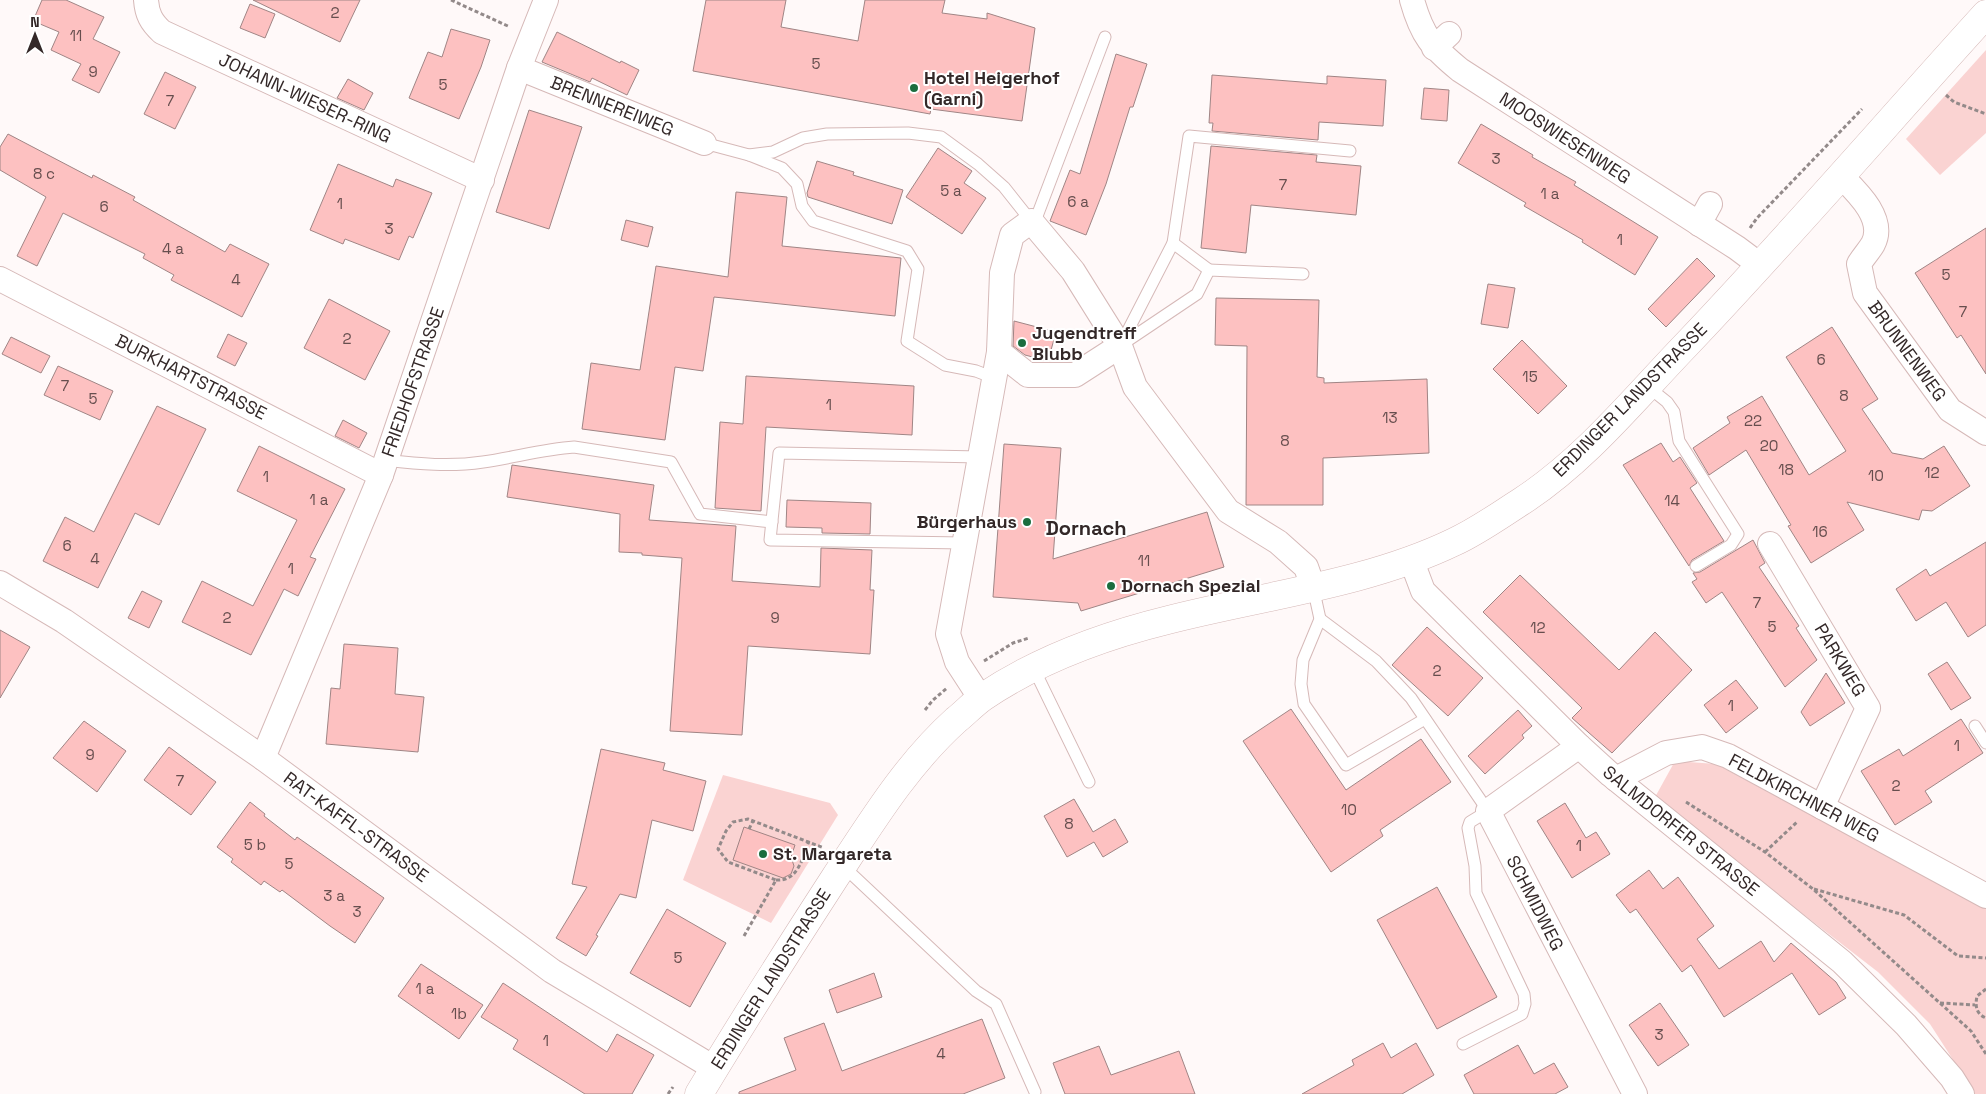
<svg xmlns="http://www.w3.org/2000/svg" width="1986" height="1094" viewBox="0 0 1986 1094" font-family="'Space Grotesk',sans-serif">
  <rect width="100%" height="100%" fill="#fff9f9"/>
  <g fill="#fad3d2">
    <path d="M1986,50V133L1940,175L1906,139Z"/>
    <path d="M1675,761L1716,764L1986,908V1094H1975L1930,1024L1878,972L1654,799Z"/>
    <path d="M723,775L830,803L838,815L771,923L683,880Z"/>
  </g>
  <g fill="#fdc1c1" stroke="#a08585">
    <path d="M42,0H66L104,17L93,39L120,52L99,93L72,80L81,64L51,50L59,32L33,21Z"/>
    <path d="M253,0H360L340,42Z"/>
    <path d="M706,0H786L781,27L858,41L865,0H945L942,13L987,19V13L1035,28L1022,121L931,109L930,114L693,71Z"/>
    <path d="M250,4L275,14L265,38L240,28Z"/>
    <path d="M451,29L490,40L481,67L459,119L409,98L428,52L442,57Z"/>
    <path d="M557,32L620,63L621,61L639,70L627,95L592,78L590,82L542,62Z"/>
    <path d="M1116,54L1147,64L1133,107H1130L1106,184L1086,235L1050,221L1070,170L1080,174Z"/>
    <path d="M165,72L196,87L175,129L144,114Z"/>
    <path d="M1212,75L1327,84V76L1386,80L1383,126L1319,122L1318,140L1212,131L1213,123H1209Z"/>
    <path d="M348,79L373,93L364,110L337,98Z"/>
    <path d="M1424,88L1449,90L1447,121L1421,119Z"/>
    <path d="M529,110L582,127L549,229L496,212Z"/>
    <path d="M1481,124L1533,155L1532,157L1576,182L1574,185L1658,237L1635,275L1582,242L1583,240L1524,206L1526,203L1458,163Z"/>
    <path d="M8,134L92,178L93,175L135,197L133,200L225,252L230,244L269,264L242,317L171,280L174,275L143,258L145,254L63,213L37,266L17,256L46,197L0,170V147Z"/>
    <path d="M1211,146L1317,155L1316,162L1361,166L1356,215L1251,205L1246,253L1201,248Z"/>
    <path d="M938,148L972,171L964,183L986,198L962,234L906,197Z"/>
    <path d="M817,161L854,172L853,175L903,190L892,224L808,197L807,193Z"/>
    <path d="M338,164L393,187L396,179L432,193L413,238L409,236L399,260L345,239L343,244L310,230Z"/>
    <path d="M736,192L787,197L782,246L901,258L895,316L714,297L703,371L675,367L665,440L582,429L591,363L640,370L656,266L728,277Z"/>
    <path d="M626,220L653,227L648,247L621,240Z"/>
    <path d="M1986,228V374L1961,335L1957,338L1915,273Z"/>
    <path d="M1697,258L1715,276L1666,327L1648,309Z"/>
    <path d="M1488,284L1515,288L1508,328L1481,324Z"/>
    <path d="M1216,298L1319,300L1317,377L1324,378V383L1427,379L1429,453L1323,458V505H1246L1247,346L1215,345Z"/>
    <path d="M329,299L390,331L365,380L304,348Z"/>
    <path d="M1014,321L1056,332L1048,361L1025,355L1013,346Z"/>
    <path d="M1832,327L1878,399L1862,409L1892,453L1923,459L1944,446L1970,486L1932,511L1922,510L1919,520L1847,502L1864,530L1811,563L1788,526L1791,525L1746,450L1709,475L1693,448L1730,423L1727,417L1762,396L1809,475L1846,451L1786,357Z"/>
    <path d="M228,334L247,343L235,366L217,357Z"/>
    <path d="M11,337L50,356L41,373L2,354Z"/>
    <path d="M1522,340L1567,386L1538,414L1493,369Z"/>
    <path d="M58,366L113,391L100,420L44,395Z"/>
    <path d="M746,376L914,386L912,435L766,427L761,511L715,508L720,422L743,424Z"/>
    <path d="M157,406L206,429L159,525L135,513L98,588L43,561L65,517L94,532Z"/>
    <path d="M343,420L367,433L359,448L335,436Z"/>
    <path d="M1661,443L1673,462L1680,457L1697,483L1690,488L1724,541L1692,560L1689,566L1623,465Z"/>
    <path d="M1004,444L1061,448L1053,559L1207,512L1224,567L1081,611L1078,603L993,597Z"/>
    <path d="M259,446L345,489L310,557L316,559L298,596L284,589L251,655L182,622L202,581L253,606L297,520L237,491Z"/>
    <path d="M512,465L654,485L649,520L736,526L732,581L820,587L821,548L872,550L870,590H874L870,654L748,646L742,735L670,731L682,558L642,555V553L619,552L620,514L507,497Z"/>
    <path d="M787,500L871,503L870,534L822,533V528L786,527Z"/>
    <path d="M1753,540L1765,563L1759,567L1799,626L1796,628L1817,660L1785,687L1722,592L1706,603L1692,582L1697,579L1693,573L1700,572Z"/>
    <path d="M1986,542V625L1968,637L1946,602L1916,621L1896,589L1926,569L1930,576Z"/>
    <path d="M1520,575L1619,670L1655,632L1692,670L1612,753L1572,718L1582,708L1483,612Z"/>
    <path d="M142,591L162,601L149,628L128,618Z"/>
    <path d="M1427,627L1483,678L1448,716L1392,665Z"/>
    <path d="M0,630L30,647L0,698Z"/>
    <path d="M344,644L398,648L395,694L424,697L418,752L326,744L331,688L340,689Z"/>
    <path d="M1947,662L1971,698L1951,710L1928,674Z"/>
    <path d="M1826,673L1845,703L1810,726L1801,712Z"/>
    <path d="M1736,680L1758,708L1726,733L1704,705Z"/>
    <path d="M1291,709L1346,790L1421,739L1451,782L1380,830L1383,836L1331,872L1243,741Z"/>
    <path d="M1518,710L1532,726L1522,735L1524,738L1485,774L1468,756Z"/>
    <path d="M1961,719L1983,753L1925,791L1932,802L1895,825L1861,771L1899,749L1903,756Z"/>
    <path d="M84,721L126,751L97,792L53,758Z"/>
    <path d="M169,747L216,782L191,815L144,780Z"/>
    <path d="M601,749L665,763L663,770L706,781L693,831L652,820L636,898L620,894L596,935L598,936L586,956L556,938L587,887L572,884Z"/>
    <path d="M1074,799L1093,832L1115,819L1128,842L1103,857L1094,842L1067,857L1044,816Z"/>
    <path d="M250,802L265,814L264,816L295,840L297,837L384,898L355,943L330,926L282,890L280,892L264,881L261,885L231,862L233,859L217,847Z"/>
    <path d="M1565,803L1586,838L1596,832L1610,854L1572,878L1537,821Z"/>
    <path d="M744,827L795,845L791,857L794,866L791,874L783,878L733,860Z"/>
    <path d="M1649,870L1663,889L1678,877L1714,926L1697,939L1719,969L1761,941L1774,962L1791,943L1836,982L1846,998L1819,1015L1792,973L1724,1017L1691,965L1682,972L1636,909L1630,913L1616,895Z"/>
    <path d="M1437,887L1497,997L1437,1029L1377,920Z"/>
    <path d="M667,909L726,943L690,1007L630,973Z"/>
    <path d="M421,964L483,1005L459,1039L398,996Z"/>
    <path d="M874,973L882,997L837,1013L829,990Z"/>
    <path d="M503,983L607,1052L617,1034L654,1055L632,1094H585L513,1049L518,1040L481,1017Z"/>
    <path d="M1660,1003L1689,1045L1658,1066L1629,1025Z"/>
    <path d="M982,1019L1005,1078L963,1094H739V1092L796,1070L784,1038L824,1023L842,1071Z"/>
    <path d="M1383,1043L1391,1058L1416,1043L1434,1075L1402,1094H1302L1354,1065L1352,1060Z"/>
    <path d="M1518,1045L1534,1074L1554,1063L1568,1087L1555,1094H1474L1464,1075Z"/>
    <path d="M1099,1046L1111,1075L1179,1051L1195,1094H1065L1053,1063Z"/>
  </g>
  <g fill="none" stroke-linecap="round" stroke-linejoin="round">
    <g stroke="#d6b9b8" stroke-width="13">
      <g id="lane">
        <path d="M704,143L749,155L773,152L803,138L827,134L908,133L941,137L978,164L1004,187L1031,221"/>
        <path d="M749,155L782,168L797,184L802,206L813,221L907,251L918,269L907,341L945,365L976,371L994,378"/>
        <path d="M1034,224L1105,37"/>
        <path d="M1173,243L1209,270"/>
        <path d="M1121,345L1197,294L1209,270L1303,274"/>
        <path d="M1120,346L1173,243L1189,136L1350,151"/>
        <path d="M1647,386L1667,402L1674,412L1679,441L1738,534L1731,545L1696,566"/>
        <path d="M386,460C419,464 450,467 483,462C513,458 543,449 574,447L671,462L700,514L772,522"/>
        <path d="M964,543L770,540L779,453L980,457"/>
        <path d="M1313,587L1320,619L1303,660L1301,684L1304,704L1346,765L1425,719"/>
        <path d="M1320,619L1376,661L1411,698L1488,811L1470,822L1468,828L1475,866L1476,893L1524,994L1525,1004L1522,1014L1463,1044"/>
        <path d="M1034,669L1089,782"/>
        <path d="M1975,726L1986,743"/>
        <path d="M843,866L976,991L996,1004L1035,1092"/>
      </g>
    </g>
    <g stroke="#d6b9b8" stroke-width="26">
      <g id="street">
        <path d="M146,0C147,14 151,22 162,32L482,180"/>
        <path d="M1412,0C1422,36 1432,47 1460,70L1737,248L1761,266"/>
        <path d="M1434,48L1449,34"/>
        <path d="M519,68L704,143"/>
        <path d="M1841,176C1857,192 1886,219 1873,244C1869,251 1863,257 1859,264L1865,293L1950,410L1986,433"/>
        <path d="M1699,224L1710,204"/>
        <path d="M0,279L381,475"/>
        <path d="M999,352L1028,375H1075L1120,346"/>
        <path d="M1770,544L1868,708L1822,807"/>
        <path d="M1411,559L1423,591L1579,746L1611,775L1842,962L1906,1025L1952,1078L1962,1094"/>
        <path d="M0,583L64,621L263,758L552,971L714,1068"/>
        <path d="M981,699L957,662L948,634L999,352L1002,273L1012,235L1031,221L1073,271L1120,346L1135,387L1228,511L1278,542L1306,567L1313,587"/>
        <path d="M1579,746L1488,811L1635,1094"/>
        <path d="M263,758L381,475L519,68L546,0"/>
        <path d="M1616,779L1666,753L1702,747L1728,756L1986,896"/>
      </g>
    </g>
    <g stroke="#d6b9b8" stroke-width="29">
      <path id="secondary" d="M699,1094C743,1021 788,950 834,879C871,823 906,765 956,720C965,713 973,704 983,697C1038,660 1103,636 1168,620C1261,596 1367,584 1454,542C1478,531 1500,515 1522,501C1585,460 1634,399 1686,345C1789,237 1886,124 1986,14"/>
    </g>
    <g stroke="#938a8a" stroke-width="3" stroke-dasharray="4 2.5" stroke-linecap="butt">
      <path d="M451,0L510,27"/>
      <path d="M1946,95L1954,102L1986,114"/>
      <path d="M1750,228L1757,218L1862,109"/>
      <path d="M984,661L1013,643L1029,638"/>
      <path d="M925,710L933,700L947,688"/>
      <path d="M1686,802L1765,852L1813,889L1971,1031L1986,1054"/>
      <path d="M749,829L753,821"/>
      <path d="M1765,852L1797,822"/>
      <path d="M776,880C798,882 803,857 809,841"/>
      <path d="M1814,889L1904,915L1958,956L1986,958"/>
      <path d="M744,936L776,880L728,862L718,849L726,831L733,822L748,819L824,848"/>
      <path d="M1986,989L1977,996C1975,1006 1976,1014 1986,1018"/>
      <path d="M1940,1003L1975,1005"/>
      <path d="M668,1094L673,1087"/>
    </g>
    <use href="#lane" stroke="#fff" stroke-width="11"/>
    <use href="#street" stroke="#fff" stroke-width="24"/>
    <use href="#secondary" stroke="#fff" stroke-width="28"/>
  </g>
  <g fill="#1b6d3e" stroke="#fff" stroke-width="2">
    <circle cx="914" cy="88" r="5"/>
    <circle cx="1022" cy="343" r="5"/>
    <circle cx="1027" cy="522" r="5"/>
    <circle cx="1111" cy="586" r="5"/>
    <circle cx="763" cy="854" r="5"/>
  </g>
  <g text-anchor="middle" stroke-width="4" stroke-linejoin="round" paint-order="stroke">
    <g font-size="15" fill="#664e4e">
      <text x="335" y="18">2</text>
      <text x="76" y="41">11</text>
      <text x="816" y="69">5</text>
      <text x="93" y="77">9</text>
      <text x="443" y="90">5</text>
      <text x="170" y="106">7</text>
      <text x="1496" y="164">3</text>
      <text x="44" y="179">8 c</text>
      <text x="1283" y="190">7</text>
      <text x="951" y="196">5 a</text>
      <text x="1550" y="199">1 a</text>
      <text x="1078" y="207">6 a</text>
      <text x="340" y="209">1</text>
      <text x="104" y="212">6</text>
      <text x="389" y="234">3</text>
      <text x="1620" y="245">1</text>
      <text x="173" y="254">4 a</text>
      <text x="1946" y="280">5</text>
      <text x="236" y="285">4</text>
      <text x="1963" y="317">7</text>
      <text x="347" y="344">2</text>
      <text x="1821" y="365">6</text>
      <text x="1530" y="382">15</text>
      <text x="65" y="391">7</text>
      <text x="1844" y="401">8</text>
      <text x="93" y="404">5</text>
      <text x="829" y="410">1</text>
      <text x="1390" y="423">13</text>
      <text x="1753" y="426">22</text>
      <text x="1285" y="446">8</text>
      <text x="1769" y="451">20</text>
      <text x="1786" y="475">18</text>
      <text x="1932" y="478">12</text>
      <text x="1876" y="481">10</text>
      <text x="266" y="482">1</text>
      <text x="319" y="505">1 a</text>
      <text x="1672" y="506">14</text>
      <text x="1820" y="537">16</text>
      <text x="67" y="551">6</text>
      <text x="95" y="564">4</text>
      <text x="1144" y="566">11</text>
      <text x="291" y="574">1</text>
      <text x="1757" y="608">7</text>
      <text x="227" y="623">2</text>
      <text x="775" y="623">9</text>
      <text x="1772" y="632">5</text>
      <text x="1538" y="633">12</text>
      <text x="1437" y="676">2</text>
      <text x="1731" y="711">1</text>
      <text x="1957" y="751">1</text>
      <text x="90" y="760">9</text>
      <text x="180" y="786">7</text>
      <text x="1896" y="791">2</text>
      <text x="1349" y="815">10</text>
      <text x="1069" y="829">8</text>
      <text x="255" y="850">5 b</text>
      <text x="1579" y="851">1</text>
      <text x="289" y="869">5</text>
      <text x="334" y="901">3 a</text>
      <text x="357" y="917">3</text>
      <text x="678" y="963">5</text>
      <text x="425" y="994">1 a</text>
      <text x="459" y="1019">1b</text>
      <text x="1659" y="1040">3</text>
      <text x="546" y="1046">1</text>
      <text x="941" y="1059">4</text>
    </g>
    <g font-size="18" font-weight="bold" fill="#332828" stroke="#fff" text-anchor="start">
      <text x="924" y="84">Hotel Heigerhof<tspan x="924" dy="21">(Garni)</tspan></text>
      <text x="1032" y="339">Jugendtreff<tspan x="1032" dy="21">Blubb</tspan></text>
      <text x="1017" y="528" text-anchor="end">Bürgerhaus</text>
      <text x="1121" y="592">Dornach Spezial</text>
      <text x="773" y="860">St. Margareta</text>
    </g>
    <g font-size="18" fill="#332828" stroke="#fff">
      <text transform="translate(305 98) rotate(25)" y="6">JOHANN-WIESER-RING</text>
      <text transform="translate(612 106) rotate(22)" y="6">BRENNEREIWEG</text>
      <text transform="translate(1565 138) rotate(33)" y="6">MOOSWIESENWEG</text>
      <text transform="translate(1907 351) rotate(54)" y="6">BRUNNENWEG</text>
      <text transform="translate(191 377) rotate(27)" y="6">BURKHARTSTRASSE</text>
      <text transform="translate(413 382) rotate(-71)" y="6">FRIEDHOFSTRASSE</text>
      <text transform="translate(1630 400) rotate(-45)" y="6">ERDINGER LANDSTRASSE</text>
      <text transform="translate(1840 660) rotate(59)" y="6">PARKWEG</text>
      <text transform="translate(1804 798) rotate(28)" y="6">FELDKIRCHNER WEG</text>
      <text transform="translate(356 827) rotate(36)" y="6">RAT-KAFFL-STRASSE</text>
      <text transform="translate(1681 831) rotate(39)" y="6">SALMDORFER STRASSE</text>
      <text transform="translate(1535 903) rotate(63)" y="6">SCHMIDWEG</text>
      <text transform="translate(771 979) rotate(-58)" y="6">ERDINGER LANDSTRASSE</text>
    </g>
    <g font-size="20" font-weight="bold" fill="#332828" stroke="#fff">
      <text x="1086" y="535">Dornach</text>
    </g>
  </g>
  <g transform="translate(35 35)" stroke="#ffffff" stroke-width="4" paint-order="stroke">
  <path d="M0-4L9 19L0 12L-9 19Z" fill="#332828"/>
  <text y="-8" font-size="14" font-weight="bold" text-anchor="middle" fill="#332828">N</text>
  </g>
</svg>
